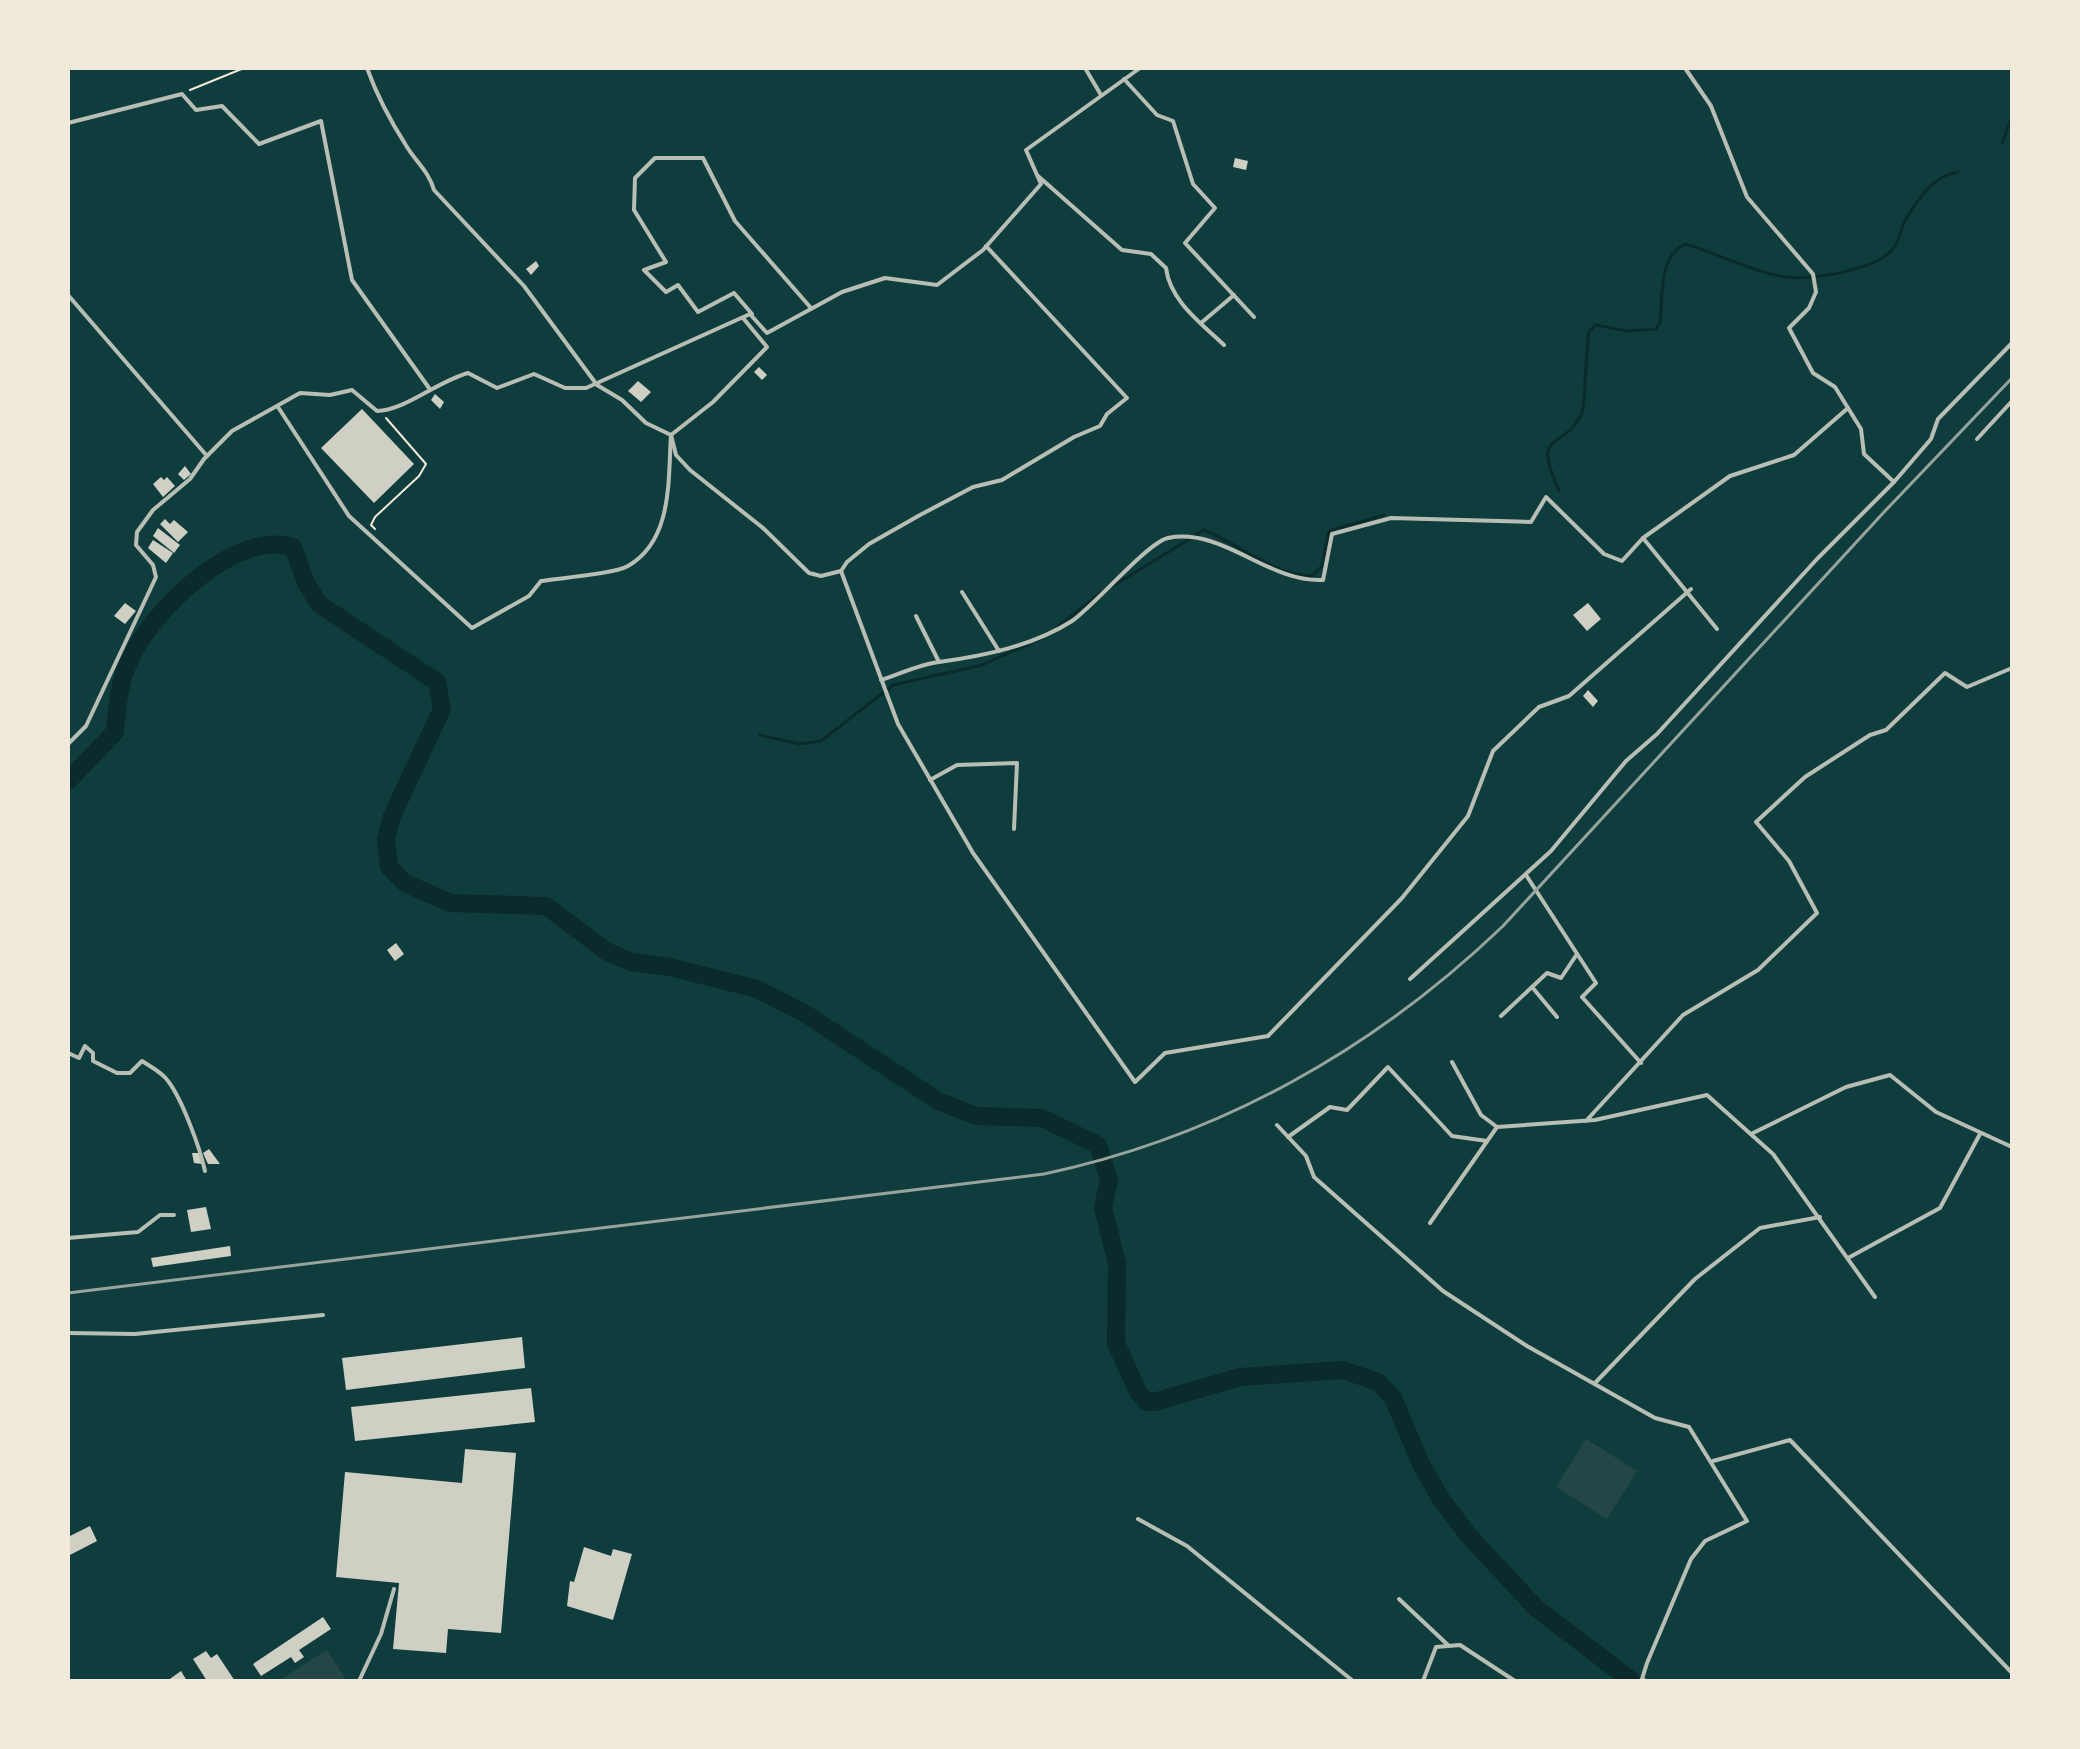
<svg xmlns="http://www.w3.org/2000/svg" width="2080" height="1749" viewBox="0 0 2080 1749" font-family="'DejaVu Sans',sans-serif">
  <rect width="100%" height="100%" fill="#0f3d3e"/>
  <g fill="#244646">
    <path d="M1586,1439L1637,1471L1607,1519L1556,1487Z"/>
    <path d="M327,1650L347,1681H278Z"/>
  </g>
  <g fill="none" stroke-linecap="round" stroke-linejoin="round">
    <g stroke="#0a2a2b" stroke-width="3">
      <path d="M2002,143L2012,117"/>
      <path d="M1559,491C1531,427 1562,454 1582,413C1585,406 1586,347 1589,332L1595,325L1628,331L1656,329L1660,323C1663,296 1658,255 1686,244C1716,253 1758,274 1787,277C1814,280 1875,270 1893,249C1899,242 1900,230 1905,221C1916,201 1934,175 1958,172"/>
      <path d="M1113,586L1204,530C1239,544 1273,575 1312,576L1322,566L1329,531L1384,515"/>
      <path d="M1056,628L1103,591"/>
      <path d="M760,735L799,744L821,741L893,685L982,665L1047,636"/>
    </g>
    <path stroke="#0a2a2b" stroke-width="18" d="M68,781L115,732C117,708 119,682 130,659C153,610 235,529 293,547L306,583L319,604L437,682L442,709L392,816L386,839L389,867L405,883L450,903L546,906L606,951L631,962L670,967L757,989L806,1014L938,1101L976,1116L1042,1118L1098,1145L1109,1180L1103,1207L1117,1263L1116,1343L1138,1392L1147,1402H1154L1240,1377L1343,1370L1378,1382L1393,1398L1421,1464L1441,1499L1469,1536L1536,1608L1632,1681"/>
  </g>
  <g fill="#cfcfc3">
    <path d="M1235,158L1248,161L1246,170L1233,167Z"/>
    <path d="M536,261L539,266L531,275L526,269Z"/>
    <path d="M759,367L767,375L762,380L754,372Z"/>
    <path d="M638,381L651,392L641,402L628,391Z"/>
    <path d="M435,394L444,402L440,409L431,400Z"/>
    <path d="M362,409L414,464L374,503L321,448Z"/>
    <path d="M185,466L191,474L184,480L178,474Z"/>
    <path d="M161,477L164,480L167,477L175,486L163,497L153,484Z"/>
    <path d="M165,519L170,524L174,520L188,532L178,542L160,524Z"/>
    <path d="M158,528L180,545L174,553L153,536Z"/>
    <path d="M153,540L173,553L166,563L148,548Z"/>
    <path d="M125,603L136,611L125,624L114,616Z"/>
    <path d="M1588,603L1601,619L1587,631L1573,615Z"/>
    <path d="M1588,690L1598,701L1593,707L1583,696Z"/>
    <path d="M396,943L404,954L395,961L387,950Z"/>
    <path d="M209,1149L220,1164H208L203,1153Z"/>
    <path d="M192,1153H199L202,1164L194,1163Z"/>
    <path d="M206,1207L211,1229L191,1232L187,1210Z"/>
    <path d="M230,1246L231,1256L153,1267L151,1258Z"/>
    <path d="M522,1337L525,1368L346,1390L342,1358Z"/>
    <path d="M531,1388L535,1422L355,1441L351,1407Z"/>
    <path d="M465,1449L516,1453L501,1633L448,1629L446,1653L393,1649L399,1583L336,1577L345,1472L462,1483Z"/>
    <path d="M90,1526L97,1541L68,1556V1537Z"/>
    <path d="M584,1547L611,1556L613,1549L632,1554L613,1620L567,1606L570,1581L574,1582Z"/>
    <path d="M323,1617L331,1629L299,1650L304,1657L295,1663L291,1657L261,1676L253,1664Z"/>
    <path d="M206,1651L211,1658L217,1654L235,1681H207L193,1659Z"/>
    <path d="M181,1671L187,1681H167Z"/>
  </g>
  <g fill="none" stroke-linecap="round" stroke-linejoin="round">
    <g stroke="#f1e9da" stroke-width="2">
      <path d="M190,90L244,68"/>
      <path d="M375,529L371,525L375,517L419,476L426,464L386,418"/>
    </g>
    <g stroke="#b8beb3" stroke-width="4">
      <path d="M367,68C377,96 391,122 407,147C417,163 429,172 434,190L524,286L597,385L622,400L646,423L671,435L676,455L690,470L763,528L809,573L821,576L841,571L898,724L973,853L1135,1082L1165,1053L1268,1036L1402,898L1468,816L1493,751L1539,707L1569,696L1691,589"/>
      <path d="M1085,68L1101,95"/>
      <path d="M1685,68L1711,106L1747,197L1813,274L1816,292L1809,308L1789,328L1813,373L1835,387L1848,408"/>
      <path d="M1124,79L1157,115L1173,121L1193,184L1215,208L1185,243L1254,317"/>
      <path d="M68,123L182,94L196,110L222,106L259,144L321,121L352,280L429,388"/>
      <path d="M1038,176L1122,250L1151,254L1166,268C1170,301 1201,323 1224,345"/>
      <path d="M68,295L207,456"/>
      <path d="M752,314L734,293L698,312L678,285L666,292L644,270L666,262L634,210L635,178L655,158H703L735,221L811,308"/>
      <path d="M1201,323L1234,295"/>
      <path d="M278,407L349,516L472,628L529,596L541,581C560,578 614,574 628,566C673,540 668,480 671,435L713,402L767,347L743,318"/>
      <path d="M1977,439L2012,401"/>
      <path d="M1643,538L1717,629"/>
      <path d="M841,571L847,562L869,544L920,515L973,487L1002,480L1074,437L1100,426L1107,414L1127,398L986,246"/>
      <path d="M962,592L999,651"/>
      <path d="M916,616L939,662"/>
      <path d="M881,680C900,674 920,664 939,662C983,656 1033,646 1072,621C1094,606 1148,542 1168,538C1223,527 1268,583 1323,580L1332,534L1391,518L1531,522L1546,497L1604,554L1622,561L1643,538L1730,476L1794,455L1848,408L1861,429L1864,454L1894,482"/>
      <path d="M68,744L86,726L156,577L153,565L136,545L137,532L153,510L190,479L204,459L232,431L300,393L330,395L352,390L377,411C406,410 436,382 468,373L497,388L534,374L565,388H586L750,314L767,333L842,292L885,278L937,285L983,250L1041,184L1026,150L1140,68"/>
      <path d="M930,780L957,765L1017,763L1014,829"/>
      <path d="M1526,875L1596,983L1582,997L1641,1063"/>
      <path d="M1410,979L1551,851L1626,761L1657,734L1817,559L1894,482L1931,439L1938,419L2012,343"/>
      <path d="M1532,987L1557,1017"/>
      <path d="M1501,1016L1547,973L1561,978L1577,954"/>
      <path d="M68,1053L79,1058L85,1046L93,1053V1061L117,1073H130L142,1061C151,1067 162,1072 168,1081C182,1099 200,1148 205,1171"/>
      <path d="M1452,1062L1481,1115L1497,1127L1595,1120L1707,1095L1773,1154L1875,1297"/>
      <path d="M1586,1121L1683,1015L1758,970L1817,913L1789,861L1756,822L1805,777L1870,735L1886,730L1945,673L1967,687L2012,668"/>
      <path d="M1277,1125L1306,1156L1314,1177L1443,1291L1527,1346L1655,1418L1689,1427L1747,1521L1705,1541L1691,1559L1647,1663L1642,1679L1646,1681"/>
      <path d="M1751,1134L1846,1087L1890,1075L1936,1112L2012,1147"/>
      <path d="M1288,1137L1330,1107L1347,1110L1388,1067L1452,1136L1487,1141"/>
      <path d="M1430,1223L1497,1127"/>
      <path d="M68,1238L138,1232L160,1215H174"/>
      <path d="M1848,1258L1940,1208L1980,1134"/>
      <path d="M68,1333L135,1334L323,1315"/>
      <path d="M1595,1383L1695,1279L1760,1228L1820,1217"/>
      <path d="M1713,1461L1790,1440L2012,1673"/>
      <path d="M1138,1519L1187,1546L1353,1681"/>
      <path d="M1399,1599L1449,1646"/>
      <path d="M359,1681L381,1634L394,1589"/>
      <path d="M1423,1681L1436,1647L1460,1645L1515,1681"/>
    </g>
    <path stroke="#97a49c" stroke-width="3" d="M68,1293L1044,1174C1219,1137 1375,1049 1503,926L1885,511L2012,378"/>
  </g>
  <rect width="2080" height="1749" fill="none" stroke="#f1e9da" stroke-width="140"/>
</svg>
